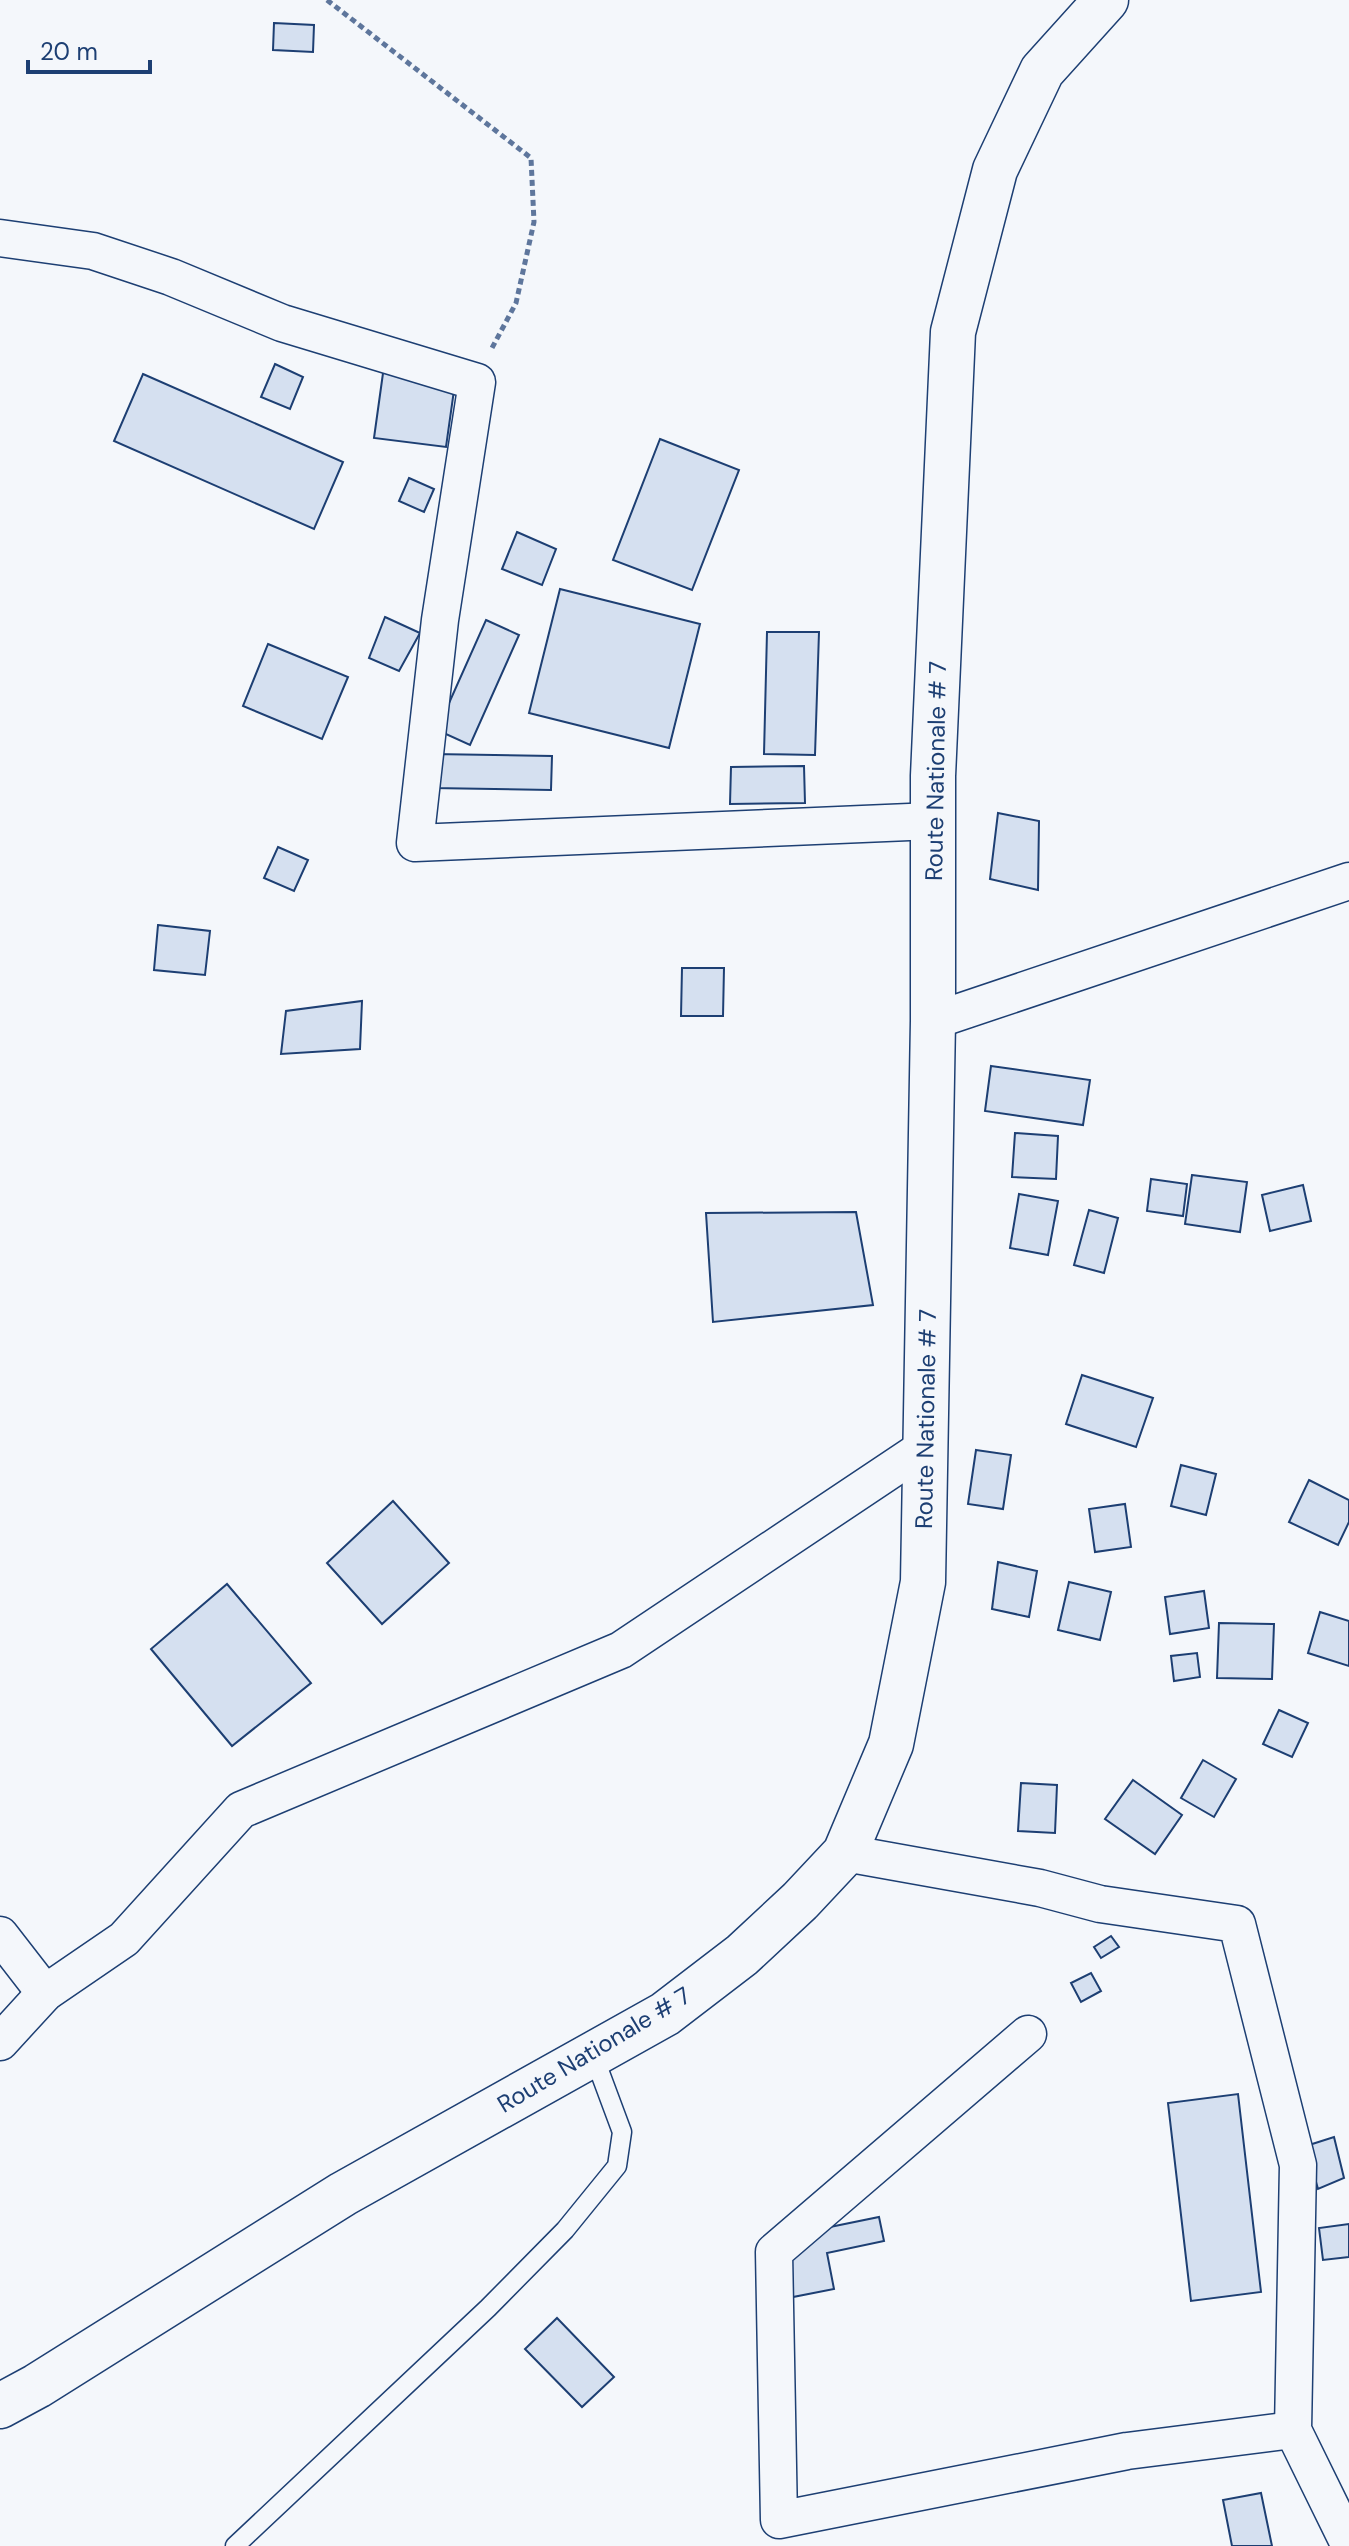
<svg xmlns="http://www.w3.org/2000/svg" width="1349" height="2546" viewBox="0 0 1349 2546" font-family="'DM Sans',sans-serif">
  <rect width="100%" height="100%" fill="#f4f7fb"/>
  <g fill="#d5e0f0" stroke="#1d3f73" stroke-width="2">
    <path d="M274,23L314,25L313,52L273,50Z"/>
    <path d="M275,364L303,377L290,409L261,397Z"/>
    <path d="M384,366L456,376L446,447L374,438Z"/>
    <path d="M143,374L343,462L314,529L114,441Z"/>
    <path d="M660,439L739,470L692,590L613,560Z"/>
    <path d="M409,478L434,489L424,512L399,501Z"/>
    <path d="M517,532L556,549L542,585L502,569Z"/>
    <path d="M560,589L700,624L669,748L529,713Z"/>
    <path d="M385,617L420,633L399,671L369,658Z"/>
    <path d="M486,620L519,635L470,745L437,730Z"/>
    <path d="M767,632H819L815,755L764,754Z"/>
    <path d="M268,644L348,677L322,739L243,706Z"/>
    <path d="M433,754L552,756L551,790L432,788Z"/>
    <path d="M804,766L805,803L730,804L731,767Z"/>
    <path d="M998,813L1039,821L1038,890L990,879Z"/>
    <path d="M278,847L308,860L294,891L264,878Z"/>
    <path d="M158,925L210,931L205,975L154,970Z"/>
    <path d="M682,968H724L723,1016H681Z"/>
    <path d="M362,1001L360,1049L281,1054L286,1011Z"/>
    <path d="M991,1066L1090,1080L1083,1125L985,1111Z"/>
    <path d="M1015,1133L1058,1136L1056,1179L1012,1177Z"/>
    <path d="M1192,1175L1247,1182L1240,1232L1185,1224Z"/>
    <path d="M1151,1179L1187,1184L1183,1216L1147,1211Z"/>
    <path d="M1303,1185L1311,1221L1270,1231L1262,1195Z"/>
    <path d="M1019,1194L1058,1201L1048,1255L1010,1248Z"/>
    <path d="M1089,1210L1118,1218L1104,1273L1074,1265Z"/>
    <path d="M856,1212L873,1305L713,1322L706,1213Z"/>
    <path d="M1082,1375L1153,1398L1136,1447L1066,1424Z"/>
    <path d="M976,1450L1011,1455L1003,1509L968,1504Z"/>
    <path d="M1181,1465L1216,1474L1206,1515L1171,1506Z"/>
    <path d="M1309,1480L1349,1500V1522L1338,1545L1289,1522Z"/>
    <path d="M393,1501L449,1563L382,1624L327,1563Z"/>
    <path d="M1125,1504L1131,1547L1095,1552L1089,1509Z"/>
    <path d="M998,1562L1037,1571L1029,1617L992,1609Z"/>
    <path d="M1069,1582L1111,1592L1100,1640L1058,1630Z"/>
    <path d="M227,1584L311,1683L232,1746L151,1649Z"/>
    <path d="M1204,1591L1209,1628L1170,1634L1165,1597Z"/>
    <path d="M1320,1612L1349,1621V1666L1308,1653Z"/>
    <path d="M1219,1623L1274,1624L1272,1679L1217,1678Z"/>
    <path d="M1197,1653L1200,1677L1174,1681L1171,1656Z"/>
    <path d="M1279,1710L1308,1723L1292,1757L1263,1744Z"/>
    <path d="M1203,1760L1236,1779L1214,1817L1181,1798Z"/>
    <path d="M1133,1780L1182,1815L1155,1854L1105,1819Z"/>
    <path d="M1021,1783L1057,1785L1055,1833L1018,1831Z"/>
    <path d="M1111,1936L1119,1947L1101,1958L1094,1947Z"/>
    <path d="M1091,1973L1101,1991L1081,2002L1071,1983Z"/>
    <path d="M1238,2094L1261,2292L1191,2301L1168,2103Z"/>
    <path d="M1334,2137L1344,2178L1318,2189L1306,2146Z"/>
    <path d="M879,2217L884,2241L827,2253L834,2289L793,2297L781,2237Z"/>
    <path d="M1349,2224V2257L1323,2260L1319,2228Z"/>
    <path d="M557,2318L614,2377L582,2407L525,2349Z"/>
    <path d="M1261,2493L1272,2546H1232L1223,2500Z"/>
  </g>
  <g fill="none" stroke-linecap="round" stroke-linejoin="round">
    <g stroke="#1d3f73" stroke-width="21">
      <path id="lane" d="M235,2546L488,2308L565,2230L617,2166L622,2132L593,2054"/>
    </g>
    <g stroke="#1d3f73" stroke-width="39">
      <g id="street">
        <path d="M0,238L93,251L171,277L282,323L477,382L440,620L415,843L933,821"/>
        <path d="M933,1021L1349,881"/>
        <path d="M845,1853L1040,1888L1100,1904L1237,1924L1298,2165L1293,2430L1349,2544"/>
        <path d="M0,1935L45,1993"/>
        <path d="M1028,2034L774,2252L779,2520L1127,2451L1293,2430"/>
        <path d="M0,2042L45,1993L124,1939L241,1810L621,1650L925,1447"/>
      </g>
    </g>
    <g stroke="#1d3f73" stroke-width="47">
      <path id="primary" d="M0,2406L37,2386L343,2194L665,2014L742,1955L800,1901L845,1853L891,1744L923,1582L933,1021V776L953,332L995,170L1042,71L1106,0"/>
    </g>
    <path stroke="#5e769c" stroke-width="5" stroke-dasharray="6 4" stroke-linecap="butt" d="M327,0L531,158L534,222L516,303L492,348"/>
    <use href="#lane" stroke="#f4f7fb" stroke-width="18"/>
    <use href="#street" stroke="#f4f7fb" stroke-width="36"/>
    <use href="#primary" stroke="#f4f7fb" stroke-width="44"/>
  </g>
  <g text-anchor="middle" stroke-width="6" stroke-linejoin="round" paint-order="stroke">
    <g font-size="24" fill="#1d3f73" stroke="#f4f7fb">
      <text transform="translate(936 771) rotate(-89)" y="8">Route Nationale # 7</text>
      <text transform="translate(926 1419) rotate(-89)" y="8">Route Nationale # 7</text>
      <text transform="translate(594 2050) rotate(-31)" y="8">Route Nationale # 7</text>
    </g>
  </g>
  <path d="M28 60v12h122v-12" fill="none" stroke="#1d3f73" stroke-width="4"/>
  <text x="40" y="60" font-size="24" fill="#1d3f73" stroke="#f4f7fb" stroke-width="6" paint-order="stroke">20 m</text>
</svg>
